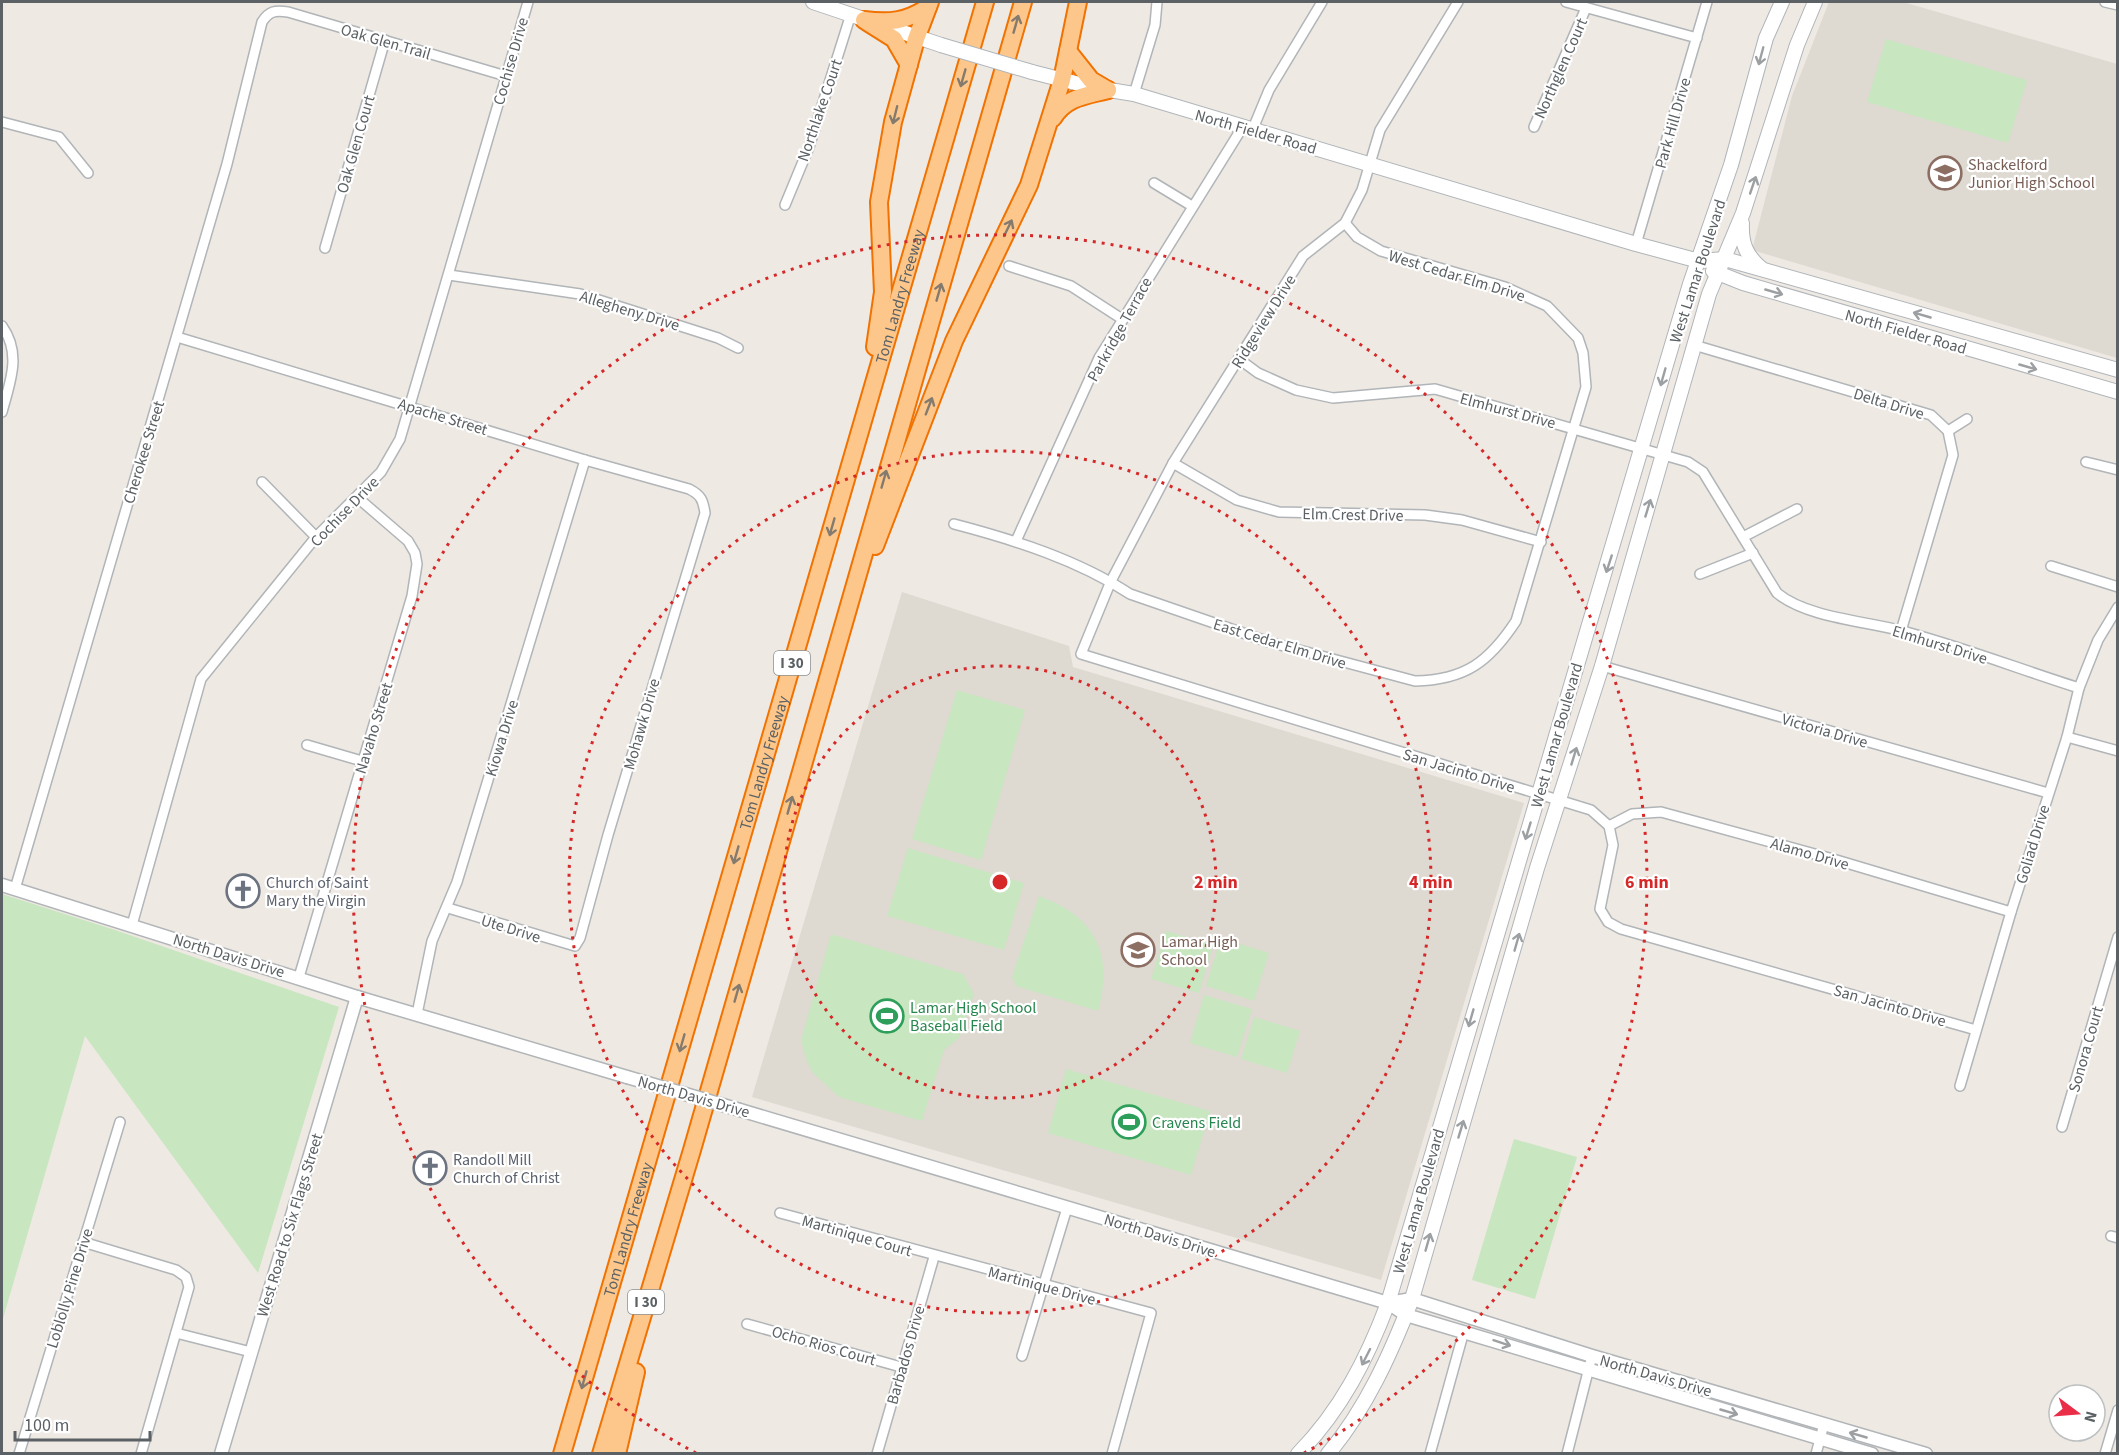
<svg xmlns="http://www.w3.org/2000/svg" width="2119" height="1455" viewBox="0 0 2119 1455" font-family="'Source Sans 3',sans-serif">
  <rect width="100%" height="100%" fill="#eee9e3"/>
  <g fill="#ded9d1">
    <path d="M1829,2H1903L2117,64V358L1752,250L1792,96Z"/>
    <path d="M902,592L1069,646L1073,667L1524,803L1381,1280L752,1097Z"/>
  </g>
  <g fill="#c8e6bf">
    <path d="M1886,39L2027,80L2008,143L1867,102Z"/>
    <path d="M957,690L1025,710L981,860L912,839Z"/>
    <path d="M908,848L1024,883L1004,950L887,916Z"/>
    <path d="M2,894L115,930L339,1007L258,1273L85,1036L2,1322Z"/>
    <path d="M1039,896C1095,916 1114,954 1098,1011L1016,986L1012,977Z"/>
    <path d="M1166,931L1213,945L1199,993L1151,979Z"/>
    <path d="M831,934L963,974L974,994L959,1038L944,1050L922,1121L839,1097L813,1073L806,1059L801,1040Z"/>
    <path d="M1221,938L1269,953L1254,1001L1206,986Z"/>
    <path d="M1204,995L1252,1009L1237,1057L1190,1043Z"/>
    <path d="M1254,1017L1300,1031L1287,1073L1241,1059Z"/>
    <path d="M1066,1069L1210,1111L1191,1175L1048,1133Z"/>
    <path d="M1514,1139L1577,1157L1535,1299L1472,1280Z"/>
  </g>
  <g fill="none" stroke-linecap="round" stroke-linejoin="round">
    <g stroke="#b1b5b8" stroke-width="12">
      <g id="minor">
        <path d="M1458,2L1380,130L1362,190L1345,223L1303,256L1173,463L1111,581L1081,654L1591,810L1609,826L1613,845L1600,909L1608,922L1621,929L1976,1030"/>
        <path d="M1566,2L1697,38"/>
        <path d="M2105,2L2118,5"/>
        <path d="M1134,94L1155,25L1157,2"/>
        <path d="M2,122L59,137L88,173"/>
        <path d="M1534,127L1586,8"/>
        <path d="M1252,131L1269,90L1322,2"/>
        <path d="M1154,183L1192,206"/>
        <path d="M785,205L809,147L851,14"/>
        <path d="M1636,244L1707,2"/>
        <path d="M325,248L385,40"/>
        <path d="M1009,266L1071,286L1122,319"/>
        <path d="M449,275L580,294L718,338L738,348"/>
        <path d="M2,326C22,354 10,382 2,412"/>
        <path d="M177,337L585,460L689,489C701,495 703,500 705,513L608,835L580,938L575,946L448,908"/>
        <path d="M1694,345L1931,415L1948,431L1953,455L1901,631"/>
        <path d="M1239,359L1258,373L1296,390L1333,398L1435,389L1688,462L1703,472L1777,593C1806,617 1863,621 1899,630C1960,646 2019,669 2079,688"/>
        <path d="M1948,431L1967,419"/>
        <path d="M2086,462L2118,470"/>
        <path d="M1173,463L1237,500L1279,512L1425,515L1462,520L1541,542"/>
        <path d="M262,482L316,537"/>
        <path d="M954,524C1015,540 1078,560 1130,594L1269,642L1415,681C1465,680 1489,662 1516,621L1586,387L1583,353L1578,338L1547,306L1505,287L1381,251L1357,237L1345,223"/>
        <path d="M1743,537L1797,509"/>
        <path d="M1016,541L1099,358L1242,128"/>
        <path d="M2051,566L2118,587"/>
        <path d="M1700,574L1753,553"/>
        <path d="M1602,666L2048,793"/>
        <path d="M2067,737L2118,751"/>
        <path d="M307,745L362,761"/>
        <path d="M1609,826L1632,814L1661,812L1833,859L2011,912"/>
        <path d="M15,889L227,164L262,22C269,11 275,10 288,12L506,76"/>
        <path d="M132,925L201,679L316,537L381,472L400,439L528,2"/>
        <path d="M299,977L412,596L417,564L415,553L408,541L358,498"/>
        <path d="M417,1014L432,941L457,882L585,460"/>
        <path d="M1960,1086L2011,912L2067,737L2079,688L2098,640L2118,607"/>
        <path d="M2062,1127L2118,937"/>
        <path d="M780,1213L1151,1313L1112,1454"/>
        <path d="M2111,1236L2118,1238"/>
        <path d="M83,1242L176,1270L186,1277L189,1287L141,1454"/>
        <path d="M747,1324L901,1367"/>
        <path d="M176,1333L251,1352"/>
        <path d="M1022,1356L1067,1208"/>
        <path d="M19,1454L120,1122"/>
        <path d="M877,1454L934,1257"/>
        <path d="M1430,1454L1464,1331"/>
        <path d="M1567,1454L1592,1356"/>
        <path d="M1816,1454L1824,1424"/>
        <path d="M2105,1454L2118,1410"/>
      </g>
    </g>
    <g stroke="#b1b5b8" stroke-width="15">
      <g id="tertiary">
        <path d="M2,885L357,997L627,1077"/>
        <path d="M740,1110L1388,1303L1406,1315L1872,1454"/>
        <path d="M1388,1303L1412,1299L1592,1356L1926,1454"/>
        <path d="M221,1454L357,997"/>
      </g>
    </g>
    <g stroke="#b0b5b9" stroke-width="16">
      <g id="secondary">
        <path d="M813,2L941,45"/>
        <path d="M1032,72L1091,87L1134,94L1636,244L1699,261L1725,259L2118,370"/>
        <path d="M1742,223C1741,243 1746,256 1762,269"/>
        <path d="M1713,271L1743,283L2118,392"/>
        <path d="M1298,1454C1341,1410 1367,1359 1388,1303L1690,284L1731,165L1766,38L1782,2"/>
        <path d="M1328,1454C1366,1409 1391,1353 1412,1299L1537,868L1602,666L1709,294L1743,213L1797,45L1815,2"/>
      </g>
    </g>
    <g stroke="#f17200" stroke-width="20">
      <g id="motorway">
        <path d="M864,20C889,23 906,22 928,7"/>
        <path d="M867,22L894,39L909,65"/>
        <path d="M1068,51L1091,80L1108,90"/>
        <path d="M1053,118C1066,97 1085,96 1108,90"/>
        <path d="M875,347L883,292L879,202L893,122L916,39L930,2"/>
        <path d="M875,546L954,341L1029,185L1062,80L1078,2"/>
        <path id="s1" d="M562,1454L985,2"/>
        <path d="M601,1454L692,1150L1023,2"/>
        <path d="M617,1454L636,1372"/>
      </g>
    </g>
    <use href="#minor" stroke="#fff" stroke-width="9"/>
    <use href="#tertiary" stroke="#fff" stroke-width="12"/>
    <use href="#secondary" stroke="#fff" stroke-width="14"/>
    <use href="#motorway" stroke="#fdc78b" stroke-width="16"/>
    <g stroke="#b1b5b8" stroke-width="15" stroke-linecap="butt">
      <path id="tertiary-bridge" d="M627,1077L740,1110"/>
    </g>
    <g stroke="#b0b5b9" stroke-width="16" stroke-linecap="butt">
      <path id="secondary-bridge" d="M941,45L1032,72"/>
    </g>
    <use href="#tertiary-bridge" stroke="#fff" stroke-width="12"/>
    <use href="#secondary-bridge" stroke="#fff" stroke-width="14"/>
  </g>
  <defs><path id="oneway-shaft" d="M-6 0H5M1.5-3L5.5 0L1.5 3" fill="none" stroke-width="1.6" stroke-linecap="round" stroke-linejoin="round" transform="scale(1.5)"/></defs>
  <g stroke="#847a6e">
    <use href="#oneway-shaft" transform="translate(1016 24) rotate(-74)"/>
    <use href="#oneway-shaft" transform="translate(963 78) rotate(106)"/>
    <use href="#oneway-shaft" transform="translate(895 115) rotate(104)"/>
    <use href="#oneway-shaft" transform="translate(1008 228) rotate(-64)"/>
    <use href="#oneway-shaft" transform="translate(939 292) rotate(-74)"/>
    <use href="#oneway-shaft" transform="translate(929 406) rotate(-69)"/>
    <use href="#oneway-shaft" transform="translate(884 479) rotate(-74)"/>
    <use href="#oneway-shaft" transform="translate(832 527) rotate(106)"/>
    <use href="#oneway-shaft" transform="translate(790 805) rotate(-74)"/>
    <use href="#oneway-shaft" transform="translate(736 855) rotate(106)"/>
    <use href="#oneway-shaft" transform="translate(737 993) rotate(-74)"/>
    <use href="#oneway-shaft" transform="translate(682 1043) rotate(106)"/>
    <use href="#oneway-shaft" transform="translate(584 1380) rotate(106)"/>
  </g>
  <g stroke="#9da0a2">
    <use href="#oneway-shaft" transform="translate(1761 56) rotate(105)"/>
    <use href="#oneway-shaft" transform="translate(1753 185) rotate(-71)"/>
    <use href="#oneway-shaft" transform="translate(1774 292) rotate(16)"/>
    <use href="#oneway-shaft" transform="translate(1922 315) rotate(-164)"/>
    <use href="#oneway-shaft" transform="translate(2028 367) rotate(16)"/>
    <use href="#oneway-shaft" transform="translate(1663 377) rotate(106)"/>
    <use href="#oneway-shaft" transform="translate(1648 508) rotate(-73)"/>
    <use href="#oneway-shaft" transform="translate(1609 564) rotate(108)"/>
    <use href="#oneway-shaft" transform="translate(1574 756) rotate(-73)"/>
    <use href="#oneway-shaft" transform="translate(1528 831) rotate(107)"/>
    <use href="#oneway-shaft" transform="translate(1517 942) rotate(-74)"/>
    <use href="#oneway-shaft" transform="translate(1471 1018) rotate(106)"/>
    <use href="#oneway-shaft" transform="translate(1461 1129) rotate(-73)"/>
    <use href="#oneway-shaft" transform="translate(1428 1242) rotate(-74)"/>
    <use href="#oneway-shaft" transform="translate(1502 1343) rotate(18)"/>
    <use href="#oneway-shaft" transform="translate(1366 1357) rotate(117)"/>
    <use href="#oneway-shaft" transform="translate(1729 1412) rotate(16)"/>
    <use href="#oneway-shaft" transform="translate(1858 1435) rotate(-164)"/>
  </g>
  <g fill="none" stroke="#d62828" stroke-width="3" stroke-dasharray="3 6">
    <circle cx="1000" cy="882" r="216"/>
    <circle cx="1000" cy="882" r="431"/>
    <path d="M696 1453A647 647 0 1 1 1304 1453"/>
  </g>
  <defs>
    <g id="school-ring" transform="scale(1.725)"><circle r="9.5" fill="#fff" stroke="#8d6e63" stroke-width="1.5"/><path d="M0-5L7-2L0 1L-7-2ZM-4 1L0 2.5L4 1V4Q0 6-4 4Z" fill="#8d6e63"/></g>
    <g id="church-ring" transform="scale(1.725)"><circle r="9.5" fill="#fff" stroke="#6b7280" stroke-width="1.5"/><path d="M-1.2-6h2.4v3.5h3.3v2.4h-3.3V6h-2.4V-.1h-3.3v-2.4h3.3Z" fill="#6b7280"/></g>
    <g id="stadium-ring" transform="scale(1.725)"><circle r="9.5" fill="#fff" stroke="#2e9e5b" stroke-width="1.5"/><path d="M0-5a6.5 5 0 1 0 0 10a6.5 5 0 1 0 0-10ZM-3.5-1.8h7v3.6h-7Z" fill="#2e9e5b"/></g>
  </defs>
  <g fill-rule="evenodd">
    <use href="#school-ring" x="1945" y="173"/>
    <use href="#church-ring" x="243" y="891"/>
    <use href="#school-ring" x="1138" y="950"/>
    <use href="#stadium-ring" x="887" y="1016"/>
    <use href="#stadium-ring" x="1129" y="1122"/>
    <use href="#church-ring" x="430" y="1168"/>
  </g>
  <g text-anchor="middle" stroke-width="4.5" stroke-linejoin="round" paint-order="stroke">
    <g fill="#fff" stroke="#8c9092" stroke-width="1.5">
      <rect x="774" y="651" width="36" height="24" rx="4.5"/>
      <rect x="628" y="1290" width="36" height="24" rx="4.5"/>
    </g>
    <g font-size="15" font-weight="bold" fill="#5b6164">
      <text x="792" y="668">I 30</text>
      <text x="646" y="1307">I 30</text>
    </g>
    <g font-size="16" fill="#5b6164" stroke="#fff">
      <text transform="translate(386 41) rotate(16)" y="6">Oak Glen Trail</text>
      <text transform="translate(510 61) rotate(-74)" y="6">Cochise Drive</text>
      <text transform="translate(1560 68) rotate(-66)" y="6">Northglen Court</text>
      <text transform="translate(819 110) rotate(-71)" y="6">Northlake Court</text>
      <text transform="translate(1672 123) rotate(-74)" y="6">Park Hill Drive</text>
      <text transform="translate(1256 131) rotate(16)" y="6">North Fielder Road</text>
      <text transform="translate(355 144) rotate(-74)" y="6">Oak Glen Court</text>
      <text transform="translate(1697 271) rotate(-72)" y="6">West Lamar Boulevard</text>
      <text transform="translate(1457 275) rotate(17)" y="6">West Cedar Elm Drive</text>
      <text dy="6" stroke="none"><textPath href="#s1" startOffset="1206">Tom Landry Freeway</textPath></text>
      <text transform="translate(630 310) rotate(17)" y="6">Allegheny Drive</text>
      <text transform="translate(1263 321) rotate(-58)" y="6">Ridgeview Drive</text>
      <text transform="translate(1119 329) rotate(-61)" y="6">Parkridge Terrace</text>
      <text transform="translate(1906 331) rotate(16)" y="6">North Fielder Road</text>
      <text transform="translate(1889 403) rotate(17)" y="6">Delta Drive</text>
      <text transform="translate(1508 410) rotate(15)" y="6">Elmhurst Drive</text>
      <text transform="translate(443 416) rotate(17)" y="6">Apache Street</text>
      <text transform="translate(143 452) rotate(-73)" y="6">Cherokee Street</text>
      <text transform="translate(344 511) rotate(-46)" y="6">Cochise Drive</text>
      <text transform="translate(1353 514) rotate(1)" y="6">Elm Crest Drive</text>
      <text transform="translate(1280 643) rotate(17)" y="6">East Cedar Elm Drive</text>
      <text transform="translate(1940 644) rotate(17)" y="6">Elmhurst Drive</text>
      <text transform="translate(641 724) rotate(-74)" y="6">Mohawk Drive</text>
      <text transform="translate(373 728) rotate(-73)" y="6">Navaho Street</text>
      <text transform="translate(1825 730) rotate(16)" y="6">Victoria Drive</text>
      <text transform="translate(1556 735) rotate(-74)" y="6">West Lamar Boulevard</text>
      <text transform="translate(501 738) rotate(-73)" y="6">Kiowa Drive</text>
      <text dy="6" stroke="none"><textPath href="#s1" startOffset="720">Tom Landry Freeway</textPath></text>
      <text transform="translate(1459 770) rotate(17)" y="6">San Jacinto Drive</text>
      <text transform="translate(2032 844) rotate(-73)" y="6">Goliad Drive</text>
      <text transform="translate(1810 853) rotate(16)" y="6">Alamo Drive</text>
      <text transform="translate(511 928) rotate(17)" y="6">Ute Drive</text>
      <text transform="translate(229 955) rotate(17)" y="6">North Davis Drive</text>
      <text transform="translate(1890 1005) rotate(16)" y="6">San Jacinto Drive</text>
      <text transform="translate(2085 1049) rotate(-74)" y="6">Sonora Court</text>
      <text transform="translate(694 1096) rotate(16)" y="6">North Davis Drive</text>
      <text transform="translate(1418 1201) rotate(-74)" y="6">West Lamar Boulevard</text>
      <text transform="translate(289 1225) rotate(-73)" y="6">West Road to Six Flags Street</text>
      <text dy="6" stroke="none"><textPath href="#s1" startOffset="234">Tom Landry Freeway</textPath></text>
      <text transform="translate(857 1235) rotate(16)" y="6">Martinique Court</text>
      <text transform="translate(1160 1235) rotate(17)" y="6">North Davis Drive</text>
      <text transform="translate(1042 1285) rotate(15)" y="6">Martinique Drive</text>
      <text transform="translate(69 1288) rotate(-73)" y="6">Loblolly Pine Drive</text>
      <text transform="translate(824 1345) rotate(16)" y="6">Ocho Rios Court</text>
      <text transform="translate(905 1355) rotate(-74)" y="6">Barbados Drive</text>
      <text transform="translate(1656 1375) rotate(16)" y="6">North Davis Drive</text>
    </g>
    <g font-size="16" fill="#785e54" stroke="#fff" text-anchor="start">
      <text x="1968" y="170">Shackelford<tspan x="1968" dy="18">Junior High School</tspan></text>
      <text x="1161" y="947">Lamar High<tspan x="1161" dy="18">School</tspan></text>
    </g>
    <g font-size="16" fill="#5b616d" stroke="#fff" text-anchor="start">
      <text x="266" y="888">Church of Saint<tspan x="266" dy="18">Mary the Virgin</tspan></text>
      <text x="453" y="1165">Randoll Mill<tspan x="453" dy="18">Church of Christ</tspan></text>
    </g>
    <g font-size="16" fill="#27864d" stroke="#fff" text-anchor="start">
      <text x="910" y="1013">Lamar High School<tspan x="910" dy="18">Baseball Field</tspan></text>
      <text x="1152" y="1128">Cravens Field</text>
    </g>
  </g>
  <circle cx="1000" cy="882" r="9" fill="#d62828" stroke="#fff" stroke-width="3"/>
  <g font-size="18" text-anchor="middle" font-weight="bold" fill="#d62828" stroke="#fff" stroke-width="4.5" stroke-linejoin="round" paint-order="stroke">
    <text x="1216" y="888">2 min</text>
    <text x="1431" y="888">4 min</text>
    <text x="1647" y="888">6 min</text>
  </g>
  <rect width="2119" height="1455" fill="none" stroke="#5b6164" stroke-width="6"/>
  <g transform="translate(2077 1413) rotate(106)"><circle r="28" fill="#ffffff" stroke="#bdc0c1" stroke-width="1.5"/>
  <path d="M0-4.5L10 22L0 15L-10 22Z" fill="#ea2e48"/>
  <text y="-9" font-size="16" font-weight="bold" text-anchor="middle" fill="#5b6164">N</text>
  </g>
  <path d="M15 1431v9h135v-9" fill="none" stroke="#5b6164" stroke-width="3"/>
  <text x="24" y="1431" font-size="18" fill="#5b6164" stroke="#ffffff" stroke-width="4.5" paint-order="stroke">100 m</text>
</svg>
